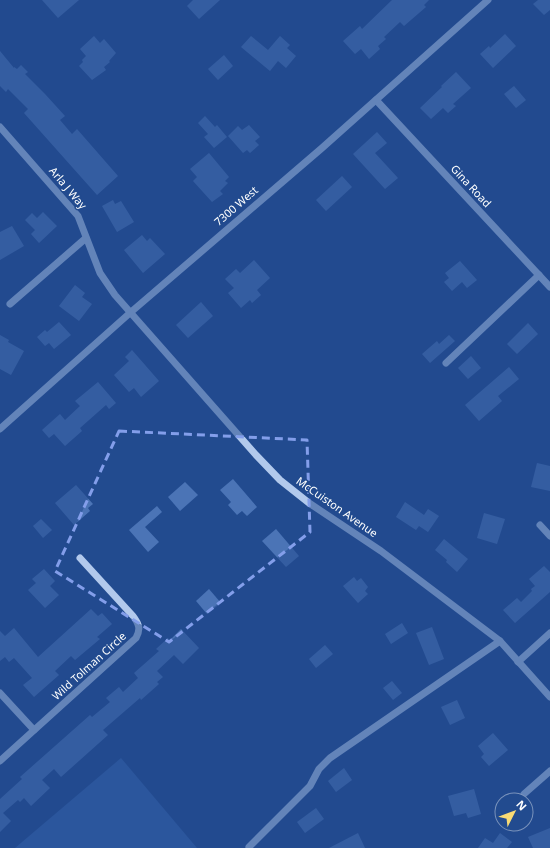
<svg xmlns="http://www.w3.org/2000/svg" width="550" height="848" viewBox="0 0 550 848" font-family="'Noto Sans',sans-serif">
  <rect width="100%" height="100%" fill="#224b8f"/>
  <path fill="#3664ad" d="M121,758L197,848H15Z"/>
  <g fill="#4b74b6">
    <path d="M42,0H79L58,18Z"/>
    <path d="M193,0H220L199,19L187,6Z"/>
    <path d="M392,0H429L424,5L426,7L404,26L400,22L384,37L386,39L378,46L380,49L369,59L361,49L355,54L343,41L360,26L362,29Z"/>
    <path d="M538,0H550V10L544,15L533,4Z"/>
    <path d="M505,34L516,46L493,68L480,54L489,46L490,48Z"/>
    <path d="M94,36L100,43L104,39L116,53L109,61L110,62L104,67L106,70L92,80L79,66L83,62L82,60L86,56L80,49Z"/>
    <path d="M251,36L268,50L280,36L290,45L287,48L296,56L286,68L278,61L270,71L241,47Z"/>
    <path d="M0,51L14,68V67L17,69L21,65L28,72L25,74L45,94L65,116L60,120L72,134L77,129L118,176L97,195L24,113L28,109L8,89L6,92L0,86Z"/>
    <path d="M224,55L233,66L218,80L208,69Z"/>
    <path d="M456,72L471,88L453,104L456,106L448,113L443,108L431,119L420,108L442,87L441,86Z"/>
    <path d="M514,86L526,100L516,108L504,94Z"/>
    <path d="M205,116L215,127L217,125L227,137L214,148L204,137L208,134L198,123Z"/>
    <path d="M249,125L260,137L255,141L259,145L250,153L247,150L243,153L228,136L238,126L242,130Z"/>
    <path d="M377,132L387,143L375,153L398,178L385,189L353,154Z"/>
    <path d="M209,153L229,177L225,181L228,183L220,191L223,194L212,202L193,181L197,177L190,169Z"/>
    <path d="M342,176L352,187L326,211L316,200Z"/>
    <path d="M113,200L115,204L121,201L134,222L117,232L102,206Z"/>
    <path d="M43,212L57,226L39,243L31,234L35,230L25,220L32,213L37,218Z"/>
    <path d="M12,226L24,246L0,260V232Z"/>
    <path d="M142,235L147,241L150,238L165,254L143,273L124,250Z"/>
    <path d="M254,260L270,278L257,290L261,295L252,303L250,300L241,308L228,293L234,288L225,279L236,269L240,273Z"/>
    <path d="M460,261L477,280L467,288L462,282L452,291L444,282L449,278L445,273Z"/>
    <path d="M75,285L85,293L82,297L92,304L79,321L59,306Z"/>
    <path d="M201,302L213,316L188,338L176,325Z"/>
    <path d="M59,322L71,335L54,349L49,343L45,346L37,337L45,330L47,332Z"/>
    <path d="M528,323L538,334L517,354L507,344Z"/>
    <path d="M0,335L9,340L8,342L24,351L11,375L0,369Z"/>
    <path d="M449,335L455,341L430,363L422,354L437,341L439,344Z"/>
    <path d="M132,350L159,381L141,397L134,388L129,392L114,375L129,361L125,357Z"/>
    <path d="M471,356L481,368L468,379L458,368Z"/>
    <path d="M509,367L519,379L498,396L502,401L479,421L465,405Z"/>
    <path d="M98,382L116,403L109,409L106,405L80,428L82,431L65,446L54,434L49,438L42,430L60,414L65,420L80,406L75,401Z"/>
    <path d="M537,463L550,466V491L531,487Z"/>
    <path d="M233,479L257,507L247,516L242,511L237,515L228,505L231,502L220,490Z"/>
    <path d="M185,482L198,495L180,511L168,497Z"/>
    <path d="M76,485L93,504L88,508L90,511L74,525L55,503Z"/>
    <path d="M405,502L424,515L428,509L439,516L428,532L419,526L416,530L396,517Z"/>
    <path d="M157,506L162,512L145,527L159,542L148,552L129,530Z"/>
    <path d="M484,513L505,519L497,544L477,538Z"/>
    <path d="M41,519L52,530L43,538L33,526Z"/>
    <path d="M276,529L299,556L286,567L262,541Z"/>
    <path d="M444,539L468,559L457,572L446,562L447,560L435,550Z"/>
    <path d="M544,566L550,572V592L515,623L503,610L517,598L521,602L532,591L531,589L535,586L529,579Z"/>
    <path d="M44,569L55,581L50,586L59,595L45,608L28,590L36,583L32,579Z"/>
    <path d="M354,577L357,581L361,578L368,587L365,591L368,594L358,603L343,586Z"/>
    <path d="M209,589L221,603L207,614L196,601Z"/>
    <path d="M91,609L98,616L102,613L112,624L97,637L100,639L75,660L71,656L55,671L59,675L34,697L23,685L32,678L14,658L9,662L5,657L0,661V631L5,636L14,628L38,657Z"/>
    <path d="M402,623L408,633L391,644L385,634Z"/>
    <path d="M432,627L444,659L429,665L416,633Z"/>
    <path d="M181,629L199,648L183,664L174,655L157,671L163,677L157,682L159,684L141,700L140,698L103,730L108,735L61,777L54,769L42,780L50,788L31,806L24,798L20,802L18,800L3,813L11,821L0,832V799L22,779L20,777L90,715L92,717L110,702L106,698L119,687L123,692L138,678L134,673L159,651L156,649L168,638L169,641Z"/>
    <path d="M325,645L333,654L316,668L309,659Z"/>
    <path d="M392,681L402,693L393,700L383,688Z"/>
    <path d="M457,700L465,718L450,725L441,707Z"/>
    <path d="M493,733L508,750L489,766L481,757L484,754L478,746Z"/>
    <path d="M344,768L352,780L336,792L328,781Z"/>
    <path d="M474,789L481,814L468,818L466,813L454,816L448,796Z"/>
    <path d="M316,808L324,819L305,833L297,822Z"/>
    <path d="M550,828V848H533L528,837Z"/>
    <path d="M358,833L365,848H329Z"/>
    <path d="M500,833L512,842L507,848H478L485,838L493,843Z"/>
  </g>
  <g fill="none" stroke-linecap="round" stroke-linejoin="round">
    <g stroke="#b2c9ec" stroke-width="7">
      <path d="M376,100L550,287"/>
      <path d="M0,127L78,216L100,273L115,295L256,455L280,480L309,503L381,551L500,641L550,697"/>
      <path d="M10,304L86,238"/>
      <path d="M446,363L539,275"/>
      <path d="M0,429L131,312L322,148L488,0"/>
      <path d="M540,525L550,536"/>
      <path d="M518,662L550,633"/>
      <path d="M0,693L34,730"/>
      <path d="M0,761L136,638C141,629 139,624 133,616L80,558"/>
      <path d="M524,794L550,771"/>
      <path d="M249,847L310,786L319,769L330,758L500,641"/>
    </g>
  </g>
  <path d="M0 0H550V848H0ZM119,431L307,440L310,532L169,642L55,571Z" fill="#224b8f" fill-opacity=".55" fill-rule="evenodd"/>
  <path fill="none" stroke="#839eea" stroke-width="3" stroke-dasharray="8 5" stroke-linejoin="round" d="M119,431L307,440L310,532L169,642L55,571Z"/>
  <g text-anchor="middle" stroke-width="3" stroke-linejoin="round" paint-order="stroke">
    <g font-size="11" fill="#fff" stroke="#224b8f">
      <text transform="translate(471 186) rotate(47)" y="4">Gina Road</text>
      <text transform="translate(68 188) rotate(50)" y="4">Arla J Way</text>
      <text transform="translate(236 206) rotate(-41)" y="4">7300 West</text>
      <text transform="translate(337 507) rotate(35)" y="4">McCuiston Avenue</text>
      <text transform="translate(89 666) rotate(-42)" y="4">Wild Tolman Circle</text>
    </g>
  </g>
  <g transform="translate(514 812) rotate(48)"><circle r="19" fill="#224b8f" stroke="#7a93bc"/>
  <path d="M0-3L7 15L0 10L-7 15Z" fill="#f8da74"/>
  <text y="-6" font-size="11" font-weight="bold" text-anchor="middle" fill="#ffffff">N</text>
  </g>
</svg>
